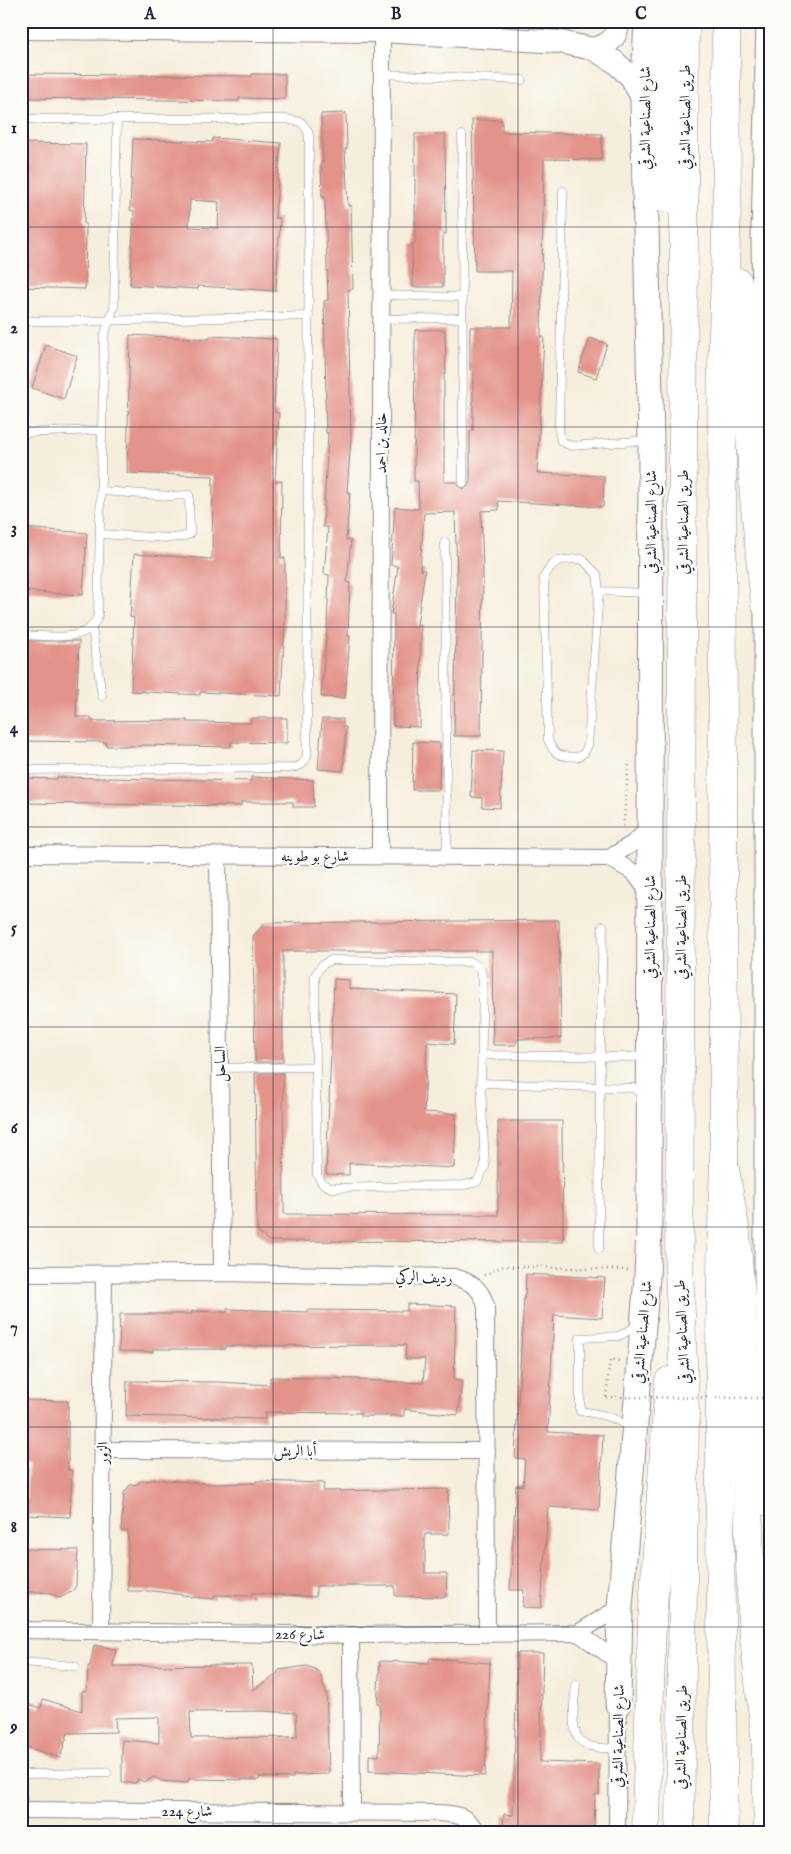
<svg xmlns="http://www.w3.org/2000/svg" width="791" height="1854" viewBox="0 0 791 1854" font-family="'IM FELL English',Amiri,serif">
  <rect width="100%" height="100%" fill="#fdfcf7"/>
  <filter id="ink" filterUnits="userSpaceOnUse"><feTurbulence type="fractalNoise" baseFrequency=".02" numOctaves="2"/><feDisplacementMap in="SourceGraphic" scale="10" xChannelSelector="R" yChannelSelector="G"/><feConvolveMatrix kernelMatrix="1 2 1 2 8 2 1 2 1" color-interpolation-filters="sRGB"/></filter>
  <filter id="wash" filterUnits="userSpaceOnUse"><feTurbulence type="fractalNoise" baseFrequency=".0096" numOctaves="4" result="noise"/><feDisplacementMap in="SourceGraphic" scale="20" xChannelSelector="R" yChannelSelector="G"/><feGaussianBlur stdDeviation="1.12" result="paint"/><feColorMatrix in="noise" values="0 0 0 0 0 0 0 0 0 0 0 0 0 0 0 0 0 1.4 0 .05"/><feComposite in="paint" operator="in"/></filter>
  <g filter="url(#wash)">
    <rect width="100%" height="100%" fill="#f6eedc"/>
    <g id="blocks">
      <g fill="#e3938a" fill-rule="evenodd">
        <path d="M21,74L252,76V74H285V99L239,98V101L21,98Z"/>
        <path d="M346,113L347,149H345L348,206L351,205L353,289L348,290L351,438L347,492H350L346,540H351L347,582L350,583L348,636H350L345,698L321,697L327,628L329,575L324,574L328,527H323L328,433H326L325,398L326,397L324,301L328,300L325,197H322L321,162H323L321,114Z"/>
        <path d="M472,120H502V132L602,134L601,160L544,159L541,337H544L537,473L604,476L603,507L498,501L499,510L481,511L483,571L481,736H454L457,577L455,512L424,513L420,570H425L417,625H421L420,727L393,726L394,614H391L398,566L391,565L395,507L419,509L418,481H414L415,330H445L446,374H444V482H457L458,486L464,489L468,486L470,481V431H473V370H470V327H511L512,271H475Z"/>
        <path d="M415,134H445L446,234H443V287H413L412,244H415Z"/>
        <path d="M213,138L281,143L275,218H280L276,291L199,286L198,289L130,285L134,211L130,210L133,139L212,142ZM190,200L219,202L218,228L189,227Z"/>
        <path d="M21,143L86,144L84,224H86L85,289L21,287Z"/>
        <path d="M130,335L210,339V336L277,339L274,412L279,413L275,481H282L281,558H285V621L281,696L200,692V695L131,691L134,618L130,617L134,554L212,559L213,476L127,473Z"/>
        <path d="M590,338L607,344L596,378L578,372Z"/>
        <path d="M46,345L77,356L64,399L32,388Z"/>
        <path d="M21,528L87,533L83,595L21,591Z"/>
        <path d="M21,641H79L76,717H91V721L187,720V722L251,723V718H287V743L231,742V747L142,745V746H106V742L21,741Z"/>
        <path d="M322,719H343V727H346L343,771L318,769Z"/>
        <path d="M413,742L440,743L439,790H412Z"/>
        <path d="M473,750L503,751L500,808L482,807V798L471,797Z"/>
        <path d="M57,777L251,781V777L313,780L314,807H293V802H241V806L21,803V778L57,779Z"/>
        <path d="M559,920L561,1038L518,1039L515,1045H493L492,951H283V1062H255L253,936L265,923Z"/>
        <path d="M334,979L349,980V989L456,994L454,1044L427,1042L424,1112L456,1114L454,1168L349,1163V1175L326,1174Z"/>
        <path d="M255,1073H283L284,1214L498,1215V1121H562L563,1242L269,1241L257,1231Z"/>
        <path d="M526,1274L605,1278L602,1318L554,1315L548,1432L603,1435L599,1510L548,1507L541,1608L523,1607L524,1590H510L516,1485L523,1486L525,1459L515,1458L524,1296H525Z"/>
        <path d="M407,1304L456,1306L454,1379L462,1380L458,1415L404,1409V1416H361V1413L265,1412V1419L126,1416L127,1381L218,1382L270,1385V1377L359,1379V1380L423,1383L425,1359H405L406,1345L226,1346V1349H153V1352L119,1351L120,1314H192V1311L227,1312V1309L307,1312V1310L407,1311Z"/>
        <path d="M21,1400L68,1401V1470L72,1471L70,1517L25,1515L28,1465L21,1464Z"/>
        <path d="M154,1479L212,1484L256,1483V1481L324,1483L323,1491L448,1489L449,1534H425V1573H447L446,1597L395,1596V1586H316V1597L252,1593V1596L214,1595V1599L190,1597V1596L154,1591H128V1531H121L124,1493L130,1485L137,1484L140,1481L154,1480Z"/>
        <path d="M21,1549L78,1550L76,1585L74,1589L71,1592L60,1598L51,1593L38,1592H30L21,1597Z"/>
        <path d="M94,1645L116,1649L113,1666L252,1665L253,1690L276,1675L279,1670L307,1666L315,1669L320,1673L324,1688H326L329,1774L293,1775V1778L259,1777V1780L188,1779V1783L161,1781L154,1777L144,1782L138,1779L136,1783H122V1740L159,1743V1717L115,1718L116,1732L68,1733L60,1758L21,1745V1702L41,1708L43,1699L82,1711V1691H87L88,1666H90ZM262,1711L296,1713L297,1737L191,1738L190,1712Z"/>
        <path d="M517,1653H543L540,1762L599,1764V1795L595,1794L594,1829L569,1828L568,1833H506V1828H503L504,1814L513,1815Z"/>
        <path d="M430,1658L490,1663L485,1776L369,1771V1755L379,1756L380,1704H377L380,1661L429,1663Z"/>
      </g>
    </g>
  </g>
  <g filter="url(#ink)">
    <use href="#blocks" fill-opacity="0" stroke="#8c888c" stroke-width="1"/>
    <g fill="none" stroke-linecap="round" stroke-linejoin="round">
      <g stroke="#8c888c" stroke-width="9">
        <g id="service">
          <path d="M382,74L522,80"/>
          <path d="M21,119H286L301,122L308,131L309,137L307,756C304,764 300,767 291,768L21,770"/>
          <path d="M462,135L463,483"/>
          <path d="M563,191L559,430L561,441L571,446L649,440"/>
          <path d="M381,295L462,297"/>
          <path d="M381,319L462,318"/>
          <path d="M21,321H93L309,316"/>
          <path d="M21,433L101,430"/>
          <path d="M100,534L168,538L182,537L190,534L189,495L170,496L102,491"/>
          <path d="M445,542L447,857"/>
          <path d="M599,591L588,745L584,753L578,757C561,756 555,757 548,740L544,577L551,566L559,560L582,559L597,574L599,591L648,593"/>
          <path d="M92,628L102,696"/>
          <path d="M21,635C47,635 89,645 98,615L104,336L114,307L117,119"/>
          <path d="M331,960L472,962L481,969L483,982L481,1083L485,1167L477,1182L464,1185L331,1188L322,1183L317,1174L315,975L322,965Z"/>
          <path d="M482,1055L633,1057L641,1055L644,1052"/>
          <path d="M220,1068L316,1067"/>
          <path d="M481,1083L634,1088L644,1096"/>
          <path d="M599,1249L600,1056L603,926"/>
          <path d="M630,1429C616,1416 599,1414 580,1411V1338L619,1336L637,1326"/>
          <path d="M21,1662L75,1666"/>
          <path d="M576,1684C575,1699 568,1734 583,1743C592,1749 608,1748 618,1749"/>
          <path d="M21,1774L107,1773"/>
          <path d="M21,1776L24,1810"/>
        </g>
      </g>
      <g stroke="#8c888c" stroke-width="18">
        <g id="minor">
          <path d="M21,854L609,858L633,872L650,893"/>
          <path d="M218,856L222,1273"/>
          <path d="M380,856L382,31"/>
          <path d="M609,858L632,844L650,828"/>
          <path d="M21,1274L222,1273L454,1277C472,1282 481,1288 486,1306L487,1633"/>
          <path d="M103,1450L487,1451"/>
          <path d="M21,1630L351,1635L578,1633L620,1607"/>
          <path d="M101,1631L104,1274"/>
          <path d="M578,1633L619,1662"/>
          <path d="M351,1635L352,1812"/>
          <path d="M21,1810L437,1813C458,1814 466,1815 479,1833"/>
          <path d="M617,1833L618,1704"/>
        </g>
      </g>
      <g stroke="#8c888c" stroke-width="24">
        <g id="secondary">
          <path d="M21,28L382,31L560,42L593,49L615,62L631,77L643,100"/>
          <path d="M593,49C609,45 618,38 618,21"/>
        </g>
      </g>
      <g stroke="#8c888c" stroke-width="27">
        <g id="primary">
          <path d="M769,21L764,235L766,388L770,458"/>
          <path d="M767,585V1283L770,1393"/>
          <path d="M618,1704L620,1607L647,1277L649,1229L651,440L643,100L647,21"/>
        </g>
      </g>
      <g stroke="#8c888c" stroke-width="29">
        <g id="trunk">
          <path d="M661,21L667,199"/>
          <path d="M738,282L742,304L754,497L765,604"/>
          <path d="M646,1820L652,1622L669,1381"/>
          <path d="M680,1833L685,1411L679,1269L685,21"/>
          <path d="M724,1833C721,1610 716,1386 724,1163L722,370L727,204L726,21"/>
        </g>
      </g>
      <g stroke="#8c888c" stroke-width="29">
        <g id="motorway">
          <path d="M724,1163L736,1233L741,1298L752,1620L765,1734"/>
          <path d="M766,1501L769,1390"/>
          <path d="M765,1716L768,1833"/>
        </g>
      </g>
      <g stroke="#8c888c" stroke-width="2.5" stroke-dasharray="1 4" stroke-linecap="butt">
        <path d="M623,831L629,761"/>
        <path d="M484,1275L503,1266L629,1270"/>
        <path d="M606,1397L610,1360L621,1361"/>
      </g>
      <use href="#service" stroke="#fff" stroke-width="8"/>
      <use href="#minor" stroke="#fff" stroke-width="16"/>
      <use href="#secondary" stroke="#fff" stroke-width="22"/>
      <use href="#primary" stroke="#fff" stroke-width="25"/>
      <use href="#trunk" stroke="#fff" stroke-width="28"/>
      <use href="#motorway" stroke="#fff" stroke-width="28"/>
      <path stroke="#8c888c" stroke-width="2.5" stroke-dasharray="1 4" stroke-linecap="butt" d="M606,1397L770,1398"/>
    </g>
  </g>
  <path fill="none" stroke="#22223b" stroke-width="1" stroke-opacity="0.55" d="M273,21V1833M518,21V1833M21,227H770M21,427H770M21,627H770M21,827H770M21,1027H770M21,1227H770M21,1427H770M21,1627H770"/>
  <g text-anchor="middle" stroke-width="4.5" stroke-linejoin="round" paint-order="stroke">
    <g font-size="15" fill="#22223b" stroke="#fdfcf7">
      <text transform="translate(685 117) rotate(-90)" y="5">طريق الصناعية الشرقي</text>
      <text transform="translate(645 118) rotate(-90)" y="5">شارع الصناعية الشرقي</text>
      <text transform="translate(381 443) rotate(-90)" y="5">خالد بن احمد</text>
      <text transform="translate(651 522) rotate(-90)" y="5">شارع الصناعية الشرقي</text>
      <text transform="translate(683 522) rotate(-90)" y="5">طريق الصناعية الشرقي</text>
      <text x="315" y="861">شارع بو طوينه</text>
      <text transform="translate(650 927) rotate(-90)" y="5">شارع الصناعية الشرقي</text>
      <text transform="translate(681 927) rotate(-90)" y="5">طريق الصناعية الشرقي</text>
      <text transform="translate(220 1064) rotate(-91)" y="5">الساحل</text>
      <text transform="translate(424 1277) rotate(2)" y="5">رديف الركي</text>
      <text transform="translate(642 1332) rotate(-85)" y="5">شارع الصناعية الشرقي</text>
      <text transform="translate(682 1332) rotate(-93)" y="5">طريق الصناعية الشرقي</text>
      <text x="295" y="1456">أبا الريش</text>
      <text transform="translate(103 1453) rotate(-89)" y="5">الزور</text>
      <text transform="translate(300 1634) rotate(1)" y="5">شارع 226</text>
      <text transform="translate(618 1736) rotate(-89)" y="5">شارع الصناعية الشرقي</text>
      <text transform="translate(681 1737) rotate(-89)" y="5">طريق الصناعية الشرقي</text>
      <text x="187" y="1816">شارع 224</text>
    </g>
  </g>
  <rect width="791" height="1854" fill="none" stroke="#fdfcf7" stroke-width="55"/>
  <rect x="28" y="28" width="736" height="1798" fill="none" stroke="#22223b" stroke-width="2"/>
  <g font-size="16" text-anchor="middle" font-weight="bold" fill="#22223b">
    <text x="150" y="19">A</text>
    <text x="396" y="19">B</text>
    <text x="641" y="19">C</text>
    <text x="14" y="133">1</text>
    <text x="14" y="333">2</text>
    <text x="14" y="533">3</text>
    <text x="14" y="733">4</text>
    <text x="14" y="933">5</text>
    <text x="14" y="1133">6</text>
    <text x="14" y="1332">7</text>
    <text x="14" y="1532">8</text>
    <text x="14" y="1732">9</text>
  </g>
</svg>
